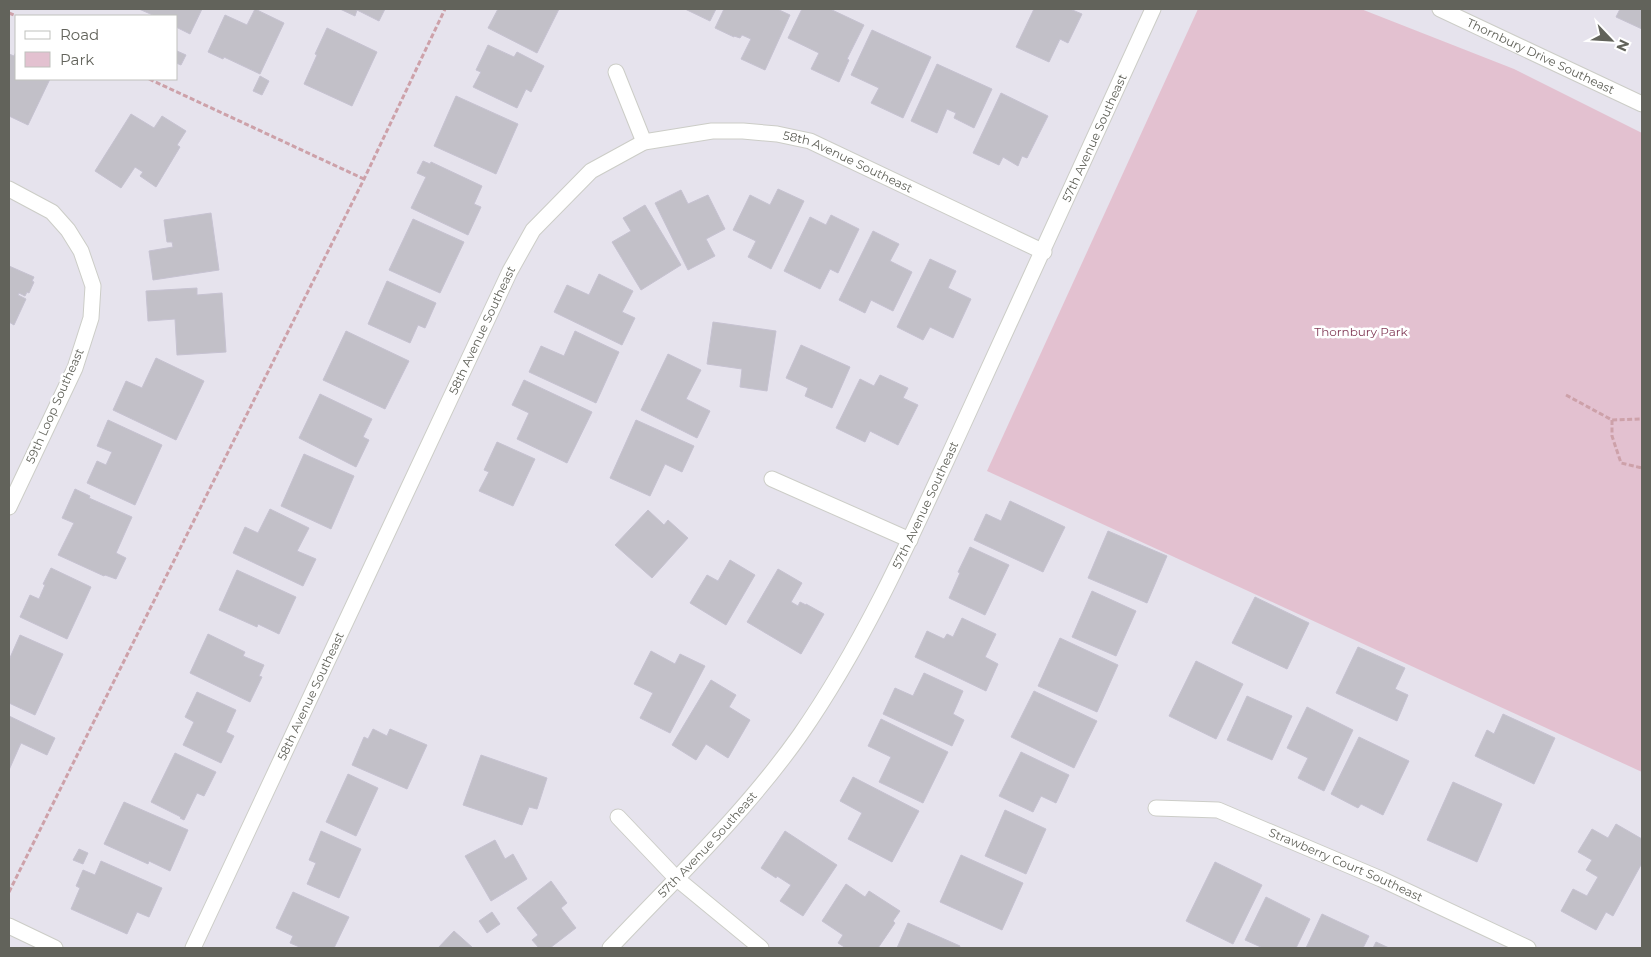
<svg xmlns="http://www.w3.org/2000/svg" width="1651" height="957" viewBox="0 0 1651 957" font-family="Montserrat,sans-serif">
  <rect width="100%" height="100%" fill="#e6e3ed"/>
  <path fill="#e3c1d0" d="M1198,9H1361L1514,69L1642,133V772L987,471Z"/>
  <g fill="#c2c0c8" stroke="#c6c2d1">
    <path d="M139,9H202L190,34L176,27V16H155Z"/>
    <path d="M255,9L284,23L260,74L224,57L223,59L208,52L225,15L247,25Z"/>
    <path d="M340,9H385L379,21L357,10L355,16Z"/>
    <path d="M498,9H559L537,53L488,28Z"/>
    <path d="M685,9H716L710,21Z"/>
    <path d="M724,9H777L790,15L765,70L741,59L751,39L742,35L740,38L734,36V37L715,28Z"/>
    <path d="M802,9H830L864,25L847,59L849,60L839,82L811,69L819,53L788,38Z"/>
    <path d="M1034,9H1070L1082,14L1068,43L1060,39L1049,62L1016,47Z"/>
    <path d="M1620,9H1642V29L1616,17Z"/>
    <path d="M327,28L377,52L352,106L304,84L317,55L315,54Z"/>
    <path d="M872,30L931,57L903,118L871,103L879,88L851,75Z"/>
    <path d="M488,45L514,57L517,52L544,66L531,92L526,89L517,108L473,87L481,72L476,70Z"/>
    <path d="M177,51L186,55L181,65L176,63Z"/>
    <path d="M16,52V79H50L28,125L9,116V54L14,56Z"/>
    <path d="M937,64L992,89L974,128L954,118L956,113L947,109L937,133L911,121Z"/>
    <path d="M260,76L269,81L262,95L253,91Z"/>
    <path d="M1001,93L1048,116L1027,158L1022,156L1018,166L1003,157L999,165L973,153Z"/>
    <path d="M456,96L518,124L496,174L434,146Z"/>
    <path d="M131,114L154,128L162,116L186,131L177,145L180,147L156,187L140,176L143,172L135,167L121,188L95,171Z"/>
    <path d="M423,161L430,164L431,162L482,186L474,204L481,207L468,235L411,208L426,177L417,173Z"/>
    <path d="M778,189L804,201L771,269L748,257L756,241L733,230L750,195L770,205Z"/>
    <path d="M681,190L688,204L708,195L725,229L706,239L715,256L688,270L655,203Z"/>
    <path d="M645,205L681,265L641,290L612,242L631,231L623,218Z"/>
    <path d="M211,213L219,270L153,280L149,251L173,247L172,242H167L164,220Z"/>
    <path d="M831,215L859,229L838,273L830,269L820,289L784,271L810,217L826,225Z"/>
    <path d="M413,219L464,242L440,293L389,270Z"/>
    <path d="M873,231L899,244L890,261L912,272L893,311L871,300L865,313L839,300Z"/>
    <path d="M930,259L956,271L948,288L971,299L953,338L930,327L923,340L897,327Z"/>
    <path d="M9,266L34,277L32,281L34,282L29,293L27,292L25,296L19,293L18,295L26,299L14,325L9,322Z"/>
    <path d="M599,274L633,291L622,312L635,318L622,345L554,312L567,285L589,295Z"/>
    <path d="M387,281L436,303L425,328L418,325L410,343L368,324Z"/>
    <path d="M197,288V295L222,293L226,352L177,355L175,319L148,321L146,291Z"/>
    <path d="M713,322L776,331L767,391L740,387L742,369L707,364Z"/>
    <path d="M346,331L409,361L385,409L323,380Z"/>
    <path d="M575,331L619,352L596,403L529,372L541,346L564,356Z"/>
    <path d="M801,345L850,367L832,408L805,396L808,388L786,378Z"/>
    <path d="M668,354L701,370L686,399L710,411L697,438L641,410Z"/>
    <path d="M156,358L204,381L176,440L113,410L126,381L142,388Z"/>
    <path d="M880,375L908,388L903,398L918,405L898,445L870,431L865,442L836,428L860,379L874,386Z"/>
    <path d="M524,380L592,412L567,463L517,439L529,413L512,405Z"/>
    <path d="M320,394L372,419L363,437L369,440L356,467L299,438Z"/>
    <path d="M108,420L162,445L135,505L87,483L97,461L106,465L112,452L97,446Z"/>
    <path d="M636,420L694,446L682,472L665,464L650,496L610,478Z"/>
    <path d="M497,442L535,459L513,506L479,491L489,472L484,470Z"/>
    <path d="M304,454L354,476L331,529L281,506Z"/>
    <path d="M75,489L90,496L89,498L132,517L116,553L126,558L116,579L105,575L104,576L58,555L74,523L62,518Z"/>
    <path d="M1010,501L1065,527L1043,572L974,540L986,514L1001,521Z"/>
    <path d="M270,509L309,528L297,551L316,559L303,586L233,553L245,527L258,533Z"/>
    <path d="M648,510L664,525L668,520L688,538L652,578L615,545Z"/>
    <path d="M1108,531L1167,556L1147,603L1088,578Z"/>
    <path d="M970,547L1009,565L985,615L949,598L960,573L958,572Z"/>
    <path d="M730,560L755,575L726,625L690,603L707,575L718,581Z"/>
    <path d="M51,568L91,587L67,639L20,617L30,595L39,599L45,585L43,584Z"/>
    <path d="M778,569L802,583L791,602L798,606L800,602L806,605V604L824,614L801,654L747,622Z"/>
    <path d="M237,570L296,597L279,634L258,624L257,627L219,610Z"/>
    <path d="M1092,591L1136,611L1116,656L1072,637Z"/>
    <path d="M1255,597L1309,623L1287,669L1232,643Z"/>
    <path d="M962,618L996,634L985,657L998,664L986,691L915,657L927,631L944,639L947,634L953,637Z"/>
    <path d="M208,634L245,652L243,656L264,665L259,676L262,677L250,702L190,673Z"/>
    <path d="M20,635L63,654L35,715L9,703V660Z"/>
    <path d="M1060,638L1118,665L1097,712L1038,686Z"/>
    <path d="M1358,647L1405,668L1395,689L1408,695L1397,721L1336,693Z"/>
    <path d="M651,651L675,664L680,654L705,666L670,733L640,718L653,693L634,684Z"/>
    <path d="M1196,661L1243,684L1216,739L1169,716Z"/>
    <path d="M924,673L963,691L953,714L964,720L952,746L883,714L895,688L913,696Z"/>
    <path d="M711,680L736,695L729,707L750,720L728,758L706,744L696,760L672,745Z"/>
    <path d="M1034,691L1097,721L1074,768L1011,737Z"/>
    <path d="M197,692L236,710L226,732L234,736L221,763L183,745L194,722L185,717Z"/>
    <path d="M1247,696L1292,716L1272,760L1227,740Z"/>
    <path d="M1307,707L1353,730L1324,791L1298,778L1308,758L1287,748Z"/>
    <path d="M1503,714L1555,738L1534,784L1475,756L1487,730L1494,734Z"/>
    <path d="M9,716L55,738L47,755L21,743L9,770Z"/>
    <path d="M881,719L948,752L923,803L879,782L891,757L868,746Z"/>
    <path d="M373,729L387,736L390,729L427,745L407,789L352,765L364,737L368,739Z"/>
    <path d="M1359,737L1409,761L1383,815L1361,804L1358,808L1331,794Z"/>
    <path d="M1021,752L1069,775L1056,803L1041,796L1033,812L999,796Z"/>
    <path d="M175,753L216,772L204,796L197,793L184,820L180,818L181,817L151,802Z"/>
    <path d="M481,755L547,778L537,809L529,807L522,825L463,805Z"/>
    <path d="M348,774L378,788L356,836L326,822Z"/>
    <path d="M853,777L919,811L892,862L848,839L862,813L840,801Z"/>
    <path d="M1453,782L1502,804L1477,862L1427,840Z"/>
    <path d="M124,802L188,830L170,871L149,861L148,864L104,844Z"/>
    <path d="M1005,810L1046,829L1026,874L985,856Z"/>
    <path d="M1616,824L1642,839V863L1613,916L1606,912L1596,930L1561,911L1573,889L1587,896L1598,877L1586,870L1592,860L1578,852L1592,829L1608,838Z"/>
    <path d="M321,831L361,849L339,898L307,884L316,863L309,860Z"/>
    <path d="M785,831L837,865L803,916L780,901L791,885L777,876L776,878L761,868Z"/>
    <path d="M495,840L505,859L513,854L527,879L491,901L465,856Z"/>
    <path d="M79,849L88,853L83,864L73,860Z"/>
    <path d="M961,855L1023,883L1002,930L940,902Z"/>
    <path d="M101,861L162,888L149,917L137,912L127,934L71,909L80,888L76,886L83,870L95,875Z"/>
    <path d="M1215,862L1262,885L1233,944L1186,921Z"/>
    <path d="M551,881L567,903L561,908L576,928L550,948L547,947L539,948L532,940L538,935L517,908Z"/>
    <path d="M846,884L865,897L869,891L900,911L893,921L895,923L878,948H846L838,943L843,935L822,921Z"/>
    <path d="M293,892L349,917L334,948H302L290,943L293,936L276,928Z"/>
    <path d="M1266,897L1310,919L1296,948H1263L1245,940Z"/>
    <path d="M492,912L500,924L487,933L479,921Z"/>
    <path d="M1322,914L1369,936L1363,948H1306Z"/>
    <path d="M908,923L960,946L959,948H897Z"/>
    <path d="M454,931L473,948H438Z"/>
    <path d="M1376,942L1389,948H1373Z"/>
  </g>
  <g fill="none" stroke-linecap="round" stroke-linejoin="round">
    <g stroke="#cccdc7" stroke-width="17">
      <g id="street">
        <path id="s1" d="M1440,9L1642,104"/>
        <path d="M616,72L644,142"/>
        <path d="M9,189L52,212L68,230L81,251L93,286L91,318L75,368L9,507"/>
        <path d="M772,479L910,540"/>
        <path id="s2" d="M1156,808L1218,810L1381,879L1528,948"/>
        <path d="M618,817L676,878L761,948"/>
        <path d="M9,926L55,948"/>
        <path id="s3" d="M193,948L510,271L533,230L591,171L644,142L712,131H743L777,134L810,141L1044,252"/>
        <path id="s4" d="M610,948C675,879 745,813 800,735C866,640 913,533 961,429C1026,289 1090,149 1153,9"/>
      </g>
    </g>
    <g stroke="#cda1a9" stroke-width="3" stroke-dasharray="5 2.5" stroke-linecap="butt">
      <path d="M9,13L16,16"/>
      <path d="M149,79L364,179"/>
      <path d="M1566,395L1612,420L1642,419"/>
      <path d="M1612,420V436L1621,463L1642,468"/>
      <path d="M9,892L364,179L445,9"/>
    </g>
    <use href="#street" stroke="#fff" stroke-width="15"/>
  </g>
  <g text-anchor="middle" stroke-width="5" stroke-linejoin="round" paint-order="stroke">
    <g font-size="12" fill="#62635b" stroke="#fff">
      <text dy="4" stroke="none"><textPath href="#s1" startOffset="111">Thornbury Drive Southeast</textPath></text>
      <text dy="4" stroke="none"><textPath href="#s4" startOffset="952">57th Avenue Southeast</textPath></text>
      <text dy="4" stroke="none"><textPath href="#s3" startOffset="1148">58th Avenue Southeast</textPath></text>
      <text dy="4" stroke="none"><textPath href="#s3" startOffset="682">58th Avenue Southeast</textPath></text>
      <text transform="translate(55 406) rotate(-66)" y="4">59th Loop Southeast</text>
      <text dy="4" stroke="none"><textPath href="#s4" startOffset="548">57th Avenue Southeast</textPath></text>
      <text dy="4" stroke="none"><textPath href="#s3" startOffset="278">58th Avenue Southeast</textPath></text>
      <text dy="4" stroke="none"><textPath href="#s4" startOffset="142">57th Avenue Southeast</textPath></text>
      <text dy="4" stroke="none"><textPath href="#s2" startOffset="201">Strawberry Court Southeast</textPath></text>
    </g>
    <g font-size="12" fill="#823b57" stroke="#fff">
      <text x="1361" y="336">Thornbury Park</text>
    </g>
  </g>
  <rect width="1651" height="957" fill="none" stroke="#62635b" stroke-width="20"/>
  <rect x="15" y="15" width="162" height="65" fill="#ffffff" stroke="#c0c1bd"/>
  <rect x="25" y="31" width="25" height="8" fill="#ffffff" stroke="#c0c1bd"/>
  <text x="60" y="40" font-size="15" fill="#62635b">Road</text>
  <rect x="25" y="52" width="25" height="15" fill="#e3c1d0" stroke="#c0c1bd"/>
  <text x="60" y="65" font-size="15" fill="#62635b">Park</text>
  <g transform="translate(1611 40) rotate(115)" stroke="#ffffff" stroke-width="4" paint-order="stroke">
  <path d="M0-4L9 19L0 12L-9 19Z" fill="#62635b"/>
  <text y="-8" font-size="14" font-weight="bold" text-anchor="middle" fill="#62635b">N</text>
  </g>
</svg>
